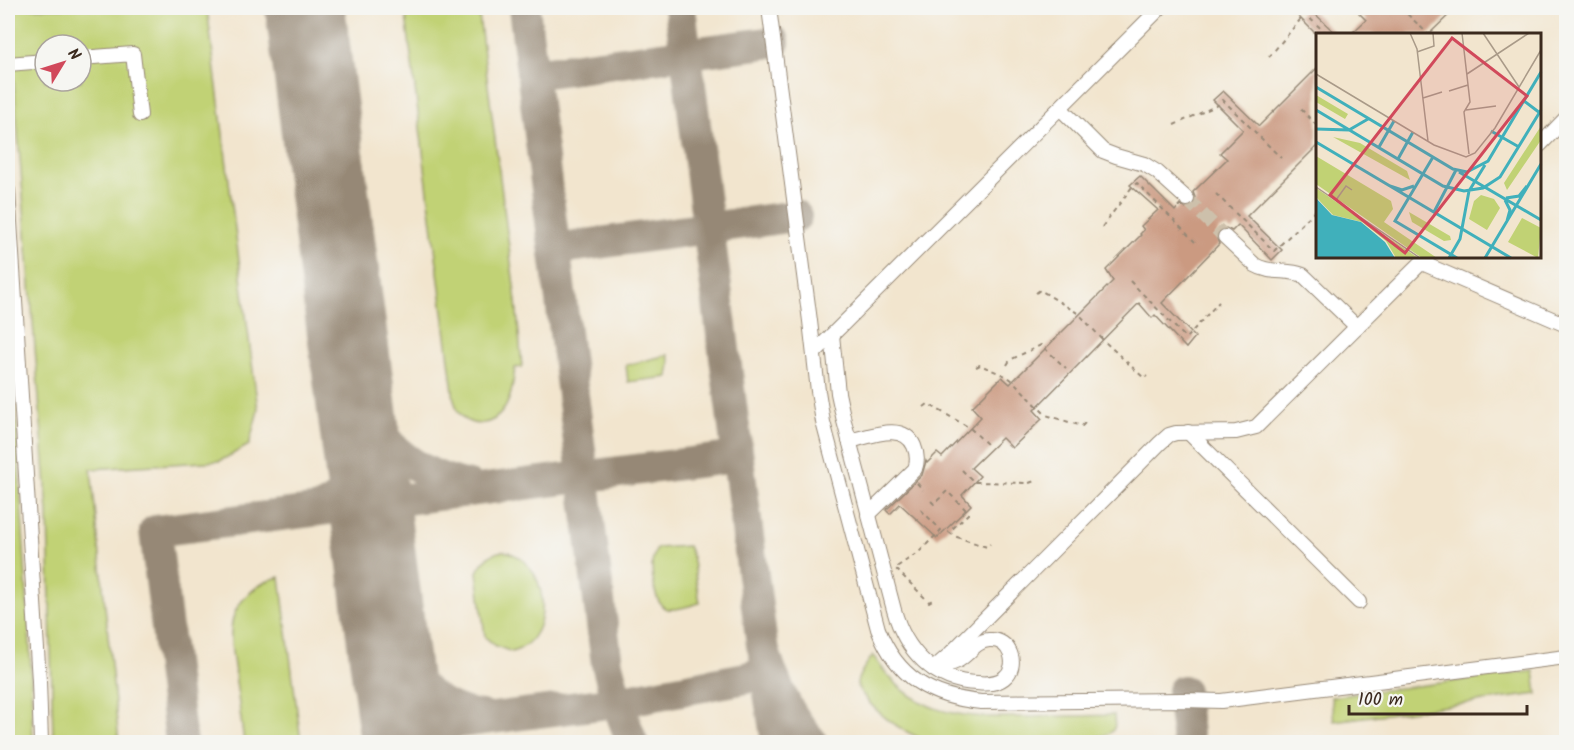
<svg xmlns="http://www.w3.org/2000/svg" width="1574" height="750" viewBox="0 0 1574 750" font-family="Kalam,sans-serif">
  <rect width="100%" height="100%" fill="#f6f6f2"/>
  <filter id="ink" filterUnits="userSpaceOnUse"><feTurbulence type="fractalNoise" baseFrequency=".0167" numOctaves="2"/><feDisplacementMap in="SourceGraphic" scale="12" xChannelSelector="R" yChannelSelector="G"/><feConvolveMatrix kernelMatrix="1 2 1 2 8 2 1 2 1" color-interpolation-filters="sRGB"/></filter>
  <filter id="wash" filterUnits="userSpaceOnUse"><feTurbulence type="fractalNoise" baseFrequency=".008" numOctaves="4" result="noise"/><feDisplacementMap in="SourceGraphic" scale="24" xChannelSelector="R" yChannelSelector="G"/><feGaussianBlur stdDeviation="1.35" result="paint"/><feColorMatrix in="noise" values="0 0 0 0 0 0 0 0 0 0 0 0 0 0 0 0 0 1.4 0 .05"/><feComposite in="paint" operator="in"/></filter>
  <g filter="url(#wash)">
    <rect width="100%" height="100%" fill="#f2e5ce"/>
    <g fill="#c1d274" stroke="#7e7e49" stroke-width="1.5" fill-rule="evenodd">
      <path d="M8,8H207L258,410L249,445L220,461L91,469L119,742H53L48,512ZM45,45H81V81H45Z"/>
      <path d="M405,8H478L516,301L522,367L515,368C513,382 512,397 504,409C494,425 471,430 459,413C456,409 456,405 454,400Z"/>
      <path d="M8,287L30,646L33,742H8Z"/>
      <path d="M668,355L670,363L668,377L628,382L626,365Z"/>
      <path d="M688,546L692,556L700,603C691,605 677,611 667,609C655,606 652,577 652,566C652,560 654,554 657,548Z"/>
      <path d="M503,551C549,558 558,639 512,652L496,646L485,637L477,572C482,561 491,553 503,551Z"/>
      <path d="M280,577L301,742H244C241,720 238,697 235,674C233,656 228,636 233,618C238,599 260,581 280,577Z"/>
      <path d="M873,655C912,717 960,718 1026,717C1055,716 1085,716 1114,715C1114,721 1117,728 1111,732C1093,747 959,743 929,742C904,732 880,718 864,696C862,693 858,689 857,684C857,675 868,663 873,655Z"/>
      <path d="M1534,671L1537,694L1334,721L1331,697Z"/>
    </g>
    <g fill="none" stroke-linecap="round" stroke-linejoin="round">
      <g stroke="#968876" stroke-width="32">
        <path d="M524,8L607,664L617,702L632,742"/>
        <path d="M680,8L762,645C773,681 787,714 812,742"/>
        <path d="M532,74L774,42"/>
        <path d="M555,249L796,216"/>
        <path d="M347,334C350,352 353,371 358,388C375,443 413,474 469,486"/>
        <path d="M318,510C338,503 357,483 359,460C360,447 359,434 359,421"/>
        <path d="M386,639C409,677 432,710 481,716"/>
        <path d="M768,687L777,742"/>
        <path d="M1183,691L1184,709L1188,742"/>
        <path d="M398,730L617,702L746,678L769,670"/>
        <path d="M181,742L155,531L737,457"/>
      </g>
      <path stroke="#968876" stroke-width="80" d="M305,8L400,742"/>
    </g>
    <g id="blocks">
      <g fill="#cb9a81">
        <path d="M1306,8H1309L1336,34H1316L1298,16Z"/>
        <path d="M1365,8H1456L1429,34H1351L1366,20L1359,13Z"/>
        <path d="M1317,68V146L1247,216L1282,250L1272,260L1238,225L1232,231L1226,228L1219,230L1216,236L1219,244L1162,303L1195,337L1186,348L1155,315L1152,318L1139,303L1034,410L1042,419L1012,448L1002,438L971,468L980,476L962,495L971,505L937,538L900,504L890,514L886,510L922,475L926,461L927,463L937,453L942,457L981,417L972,407L1002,377L1010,384L1113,281L1106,270L1141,235L1140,234L1144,230L1141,226L1158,210L1130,185L1140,176L1175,211L1180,205L1185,208L1190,207L1194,205L1196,200L1193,192L1227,159L1220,153L1243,130L1213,100L1223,91L1259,126Z"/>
      </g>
    </g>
  </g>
  <g filter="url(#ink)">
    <use href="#blocks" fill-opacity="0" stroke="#968876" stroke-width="1.5"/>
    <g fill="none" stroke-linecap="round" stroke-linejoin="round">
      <path stroke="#cdc0ab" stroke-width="14" stroke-dasharray="14 7" stroke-linecap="butt" d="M1187,199L1225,237"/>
      <g stroke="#968876" stroke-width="16">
        <g id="minor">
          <path d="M769,8L810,321L818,391L823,422L878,629C897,678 931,697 981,702L1183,700L1221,701L1566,657"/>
          <path d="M81,58L133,54L140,115"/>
          <path d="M8,64L45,61"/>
          <path d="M1060,108L1103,151L1116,156L1144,164L1157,172L1187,199"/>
          <path d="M1540,145L1566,118"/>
          <path d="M8,190L39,681L41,742"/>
          <path d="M1225,237L1255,265C1270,274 1287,269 1303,275L1357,327"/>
          <path d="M1422,263L1566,325"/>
          <path d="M832,335L838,393L844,421L894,610C905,650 934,682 977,683C987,684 996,684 1004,678C1020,666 1010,638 989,640C976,641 970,653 959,660C953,664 945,665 938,667"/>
          <path d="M814,353L1160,8"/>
          <path d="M1188,432L1359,602"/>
          <path d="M849,441C869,437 903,421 914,446C917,453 918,461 915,469L868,515"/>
          <path d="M933,669L949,655L1160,443L1169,435L1176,433L1236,432L1256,427L1428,256"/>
        </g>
      </g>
      <g stroke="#968876" stroke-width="2" stroke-dasharray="4.5 4.5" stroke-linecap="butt">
        <path d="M1401,8L1428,34"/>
        <path d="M1269,57L1305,14L1327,34"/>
        <path d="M1301,109L1318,127"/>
        <path d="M1174,125L1218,105L1223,100L1281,158"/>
        <path d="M1216,194L1274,251L1315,211"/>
        <path d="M1102,227L1132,187L1137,183L1195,242"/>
        <path d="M1130,281L1186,338L1219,302"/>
        <path d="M1036,293L1040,290L1079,314L1104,341L1144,378L1147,376"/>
        <path d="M1007,365L1010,360L1041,345L1066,368"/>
        <path d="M976,367L980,365L1008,377L1013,381L1046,415L1082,426L1086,422"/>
        <path d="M924,407L928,404L970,428L988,445"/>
        <path d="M962,470L974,482L1029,483L1035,481"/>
        <path d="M917,483L923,490"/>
        <path d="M931,501L934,504L947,491L969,513L949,532L954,536L987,547L990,544"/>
        <path d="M921,510L941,530L919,552L895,568L929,602L934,599"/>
      </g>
      <use href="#minor" stroke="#fff" stroke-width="14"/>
    </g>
  </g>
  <g transform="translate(1316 33)">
    <rect width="225" height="225" fill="#f2e5ce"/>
    <path d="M0,62L32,81L29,86L0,69ZM225,93V107L191,157L188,150ZM17,104L44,110L91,138L94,147ZM0,123L75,168L77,176L68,189L121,225H106L0,151ZM0,155L102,225H80L70,208L46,189L17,182L0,164ZM165,162L178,166L184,175L171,197L153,186L158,168ZM93,179L134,203L135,207L128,208L96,189ZM206,185L225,195L222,225L192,209Z" fill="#c1d274"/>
    <path d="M0,165L16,182L45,189L69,209L79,225H0Z" fill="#40b0bb"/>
    <path fill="none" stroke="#40b0bb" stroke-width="3" d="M0,54L137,136L151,139L172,128L225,39M208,68L224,80M0,77L127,153L148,158L167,155L184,144L225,77M0,96L33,97L52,86M175,98L203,114M0,109L195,225M63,114L78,88M117,124L79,188L141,225M82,126L97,99M143,139L225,187M74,153L86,157L98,153M190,165L203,163L211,153M189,167L194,177L191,188M118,179L140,137M133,225L144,206L153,158L169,132M169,225L225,131"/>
    <path fill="none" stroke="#a99a88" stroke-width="1.5" d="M94,0L101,16L112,108M146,0L154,69L148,79L153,121M167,0L203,54M101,19L118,13L117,0M0,41L118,112L150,124L159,120L179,95L225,17M151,41L213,0M133,58L152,52M107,65L126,59M150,77L180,73M0,154L104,225M20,167L30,153L36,157"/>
    <path fill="#d1495b" fill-opacity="0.15" stroke="#d1495b" stroke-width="3" d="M136,5L211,63L89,220L14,162Z"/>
    <rect width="225" height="225" fill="none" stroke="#3b2a1e" stroke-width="3"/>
  </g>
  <rect width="1574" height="750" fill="none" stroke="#f6f6f2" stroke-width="30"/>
  <g transform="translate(63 63) rotate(52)"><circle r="28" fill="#f6f6f2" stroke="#aba49d" stroke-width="1.5"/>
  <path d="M0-4.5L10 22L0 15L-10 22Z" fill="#d1495b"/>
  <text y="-9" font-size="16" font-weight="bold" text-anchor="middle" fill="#3b2a1e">N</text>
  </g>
  <path d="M1349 705v9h178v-9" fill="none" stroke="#3b2a1e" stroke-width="3"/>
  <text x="1358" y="705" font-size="18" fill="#3b2a1e" stroke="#f6f6f2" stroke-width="4.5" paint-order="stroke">100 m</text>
</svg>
